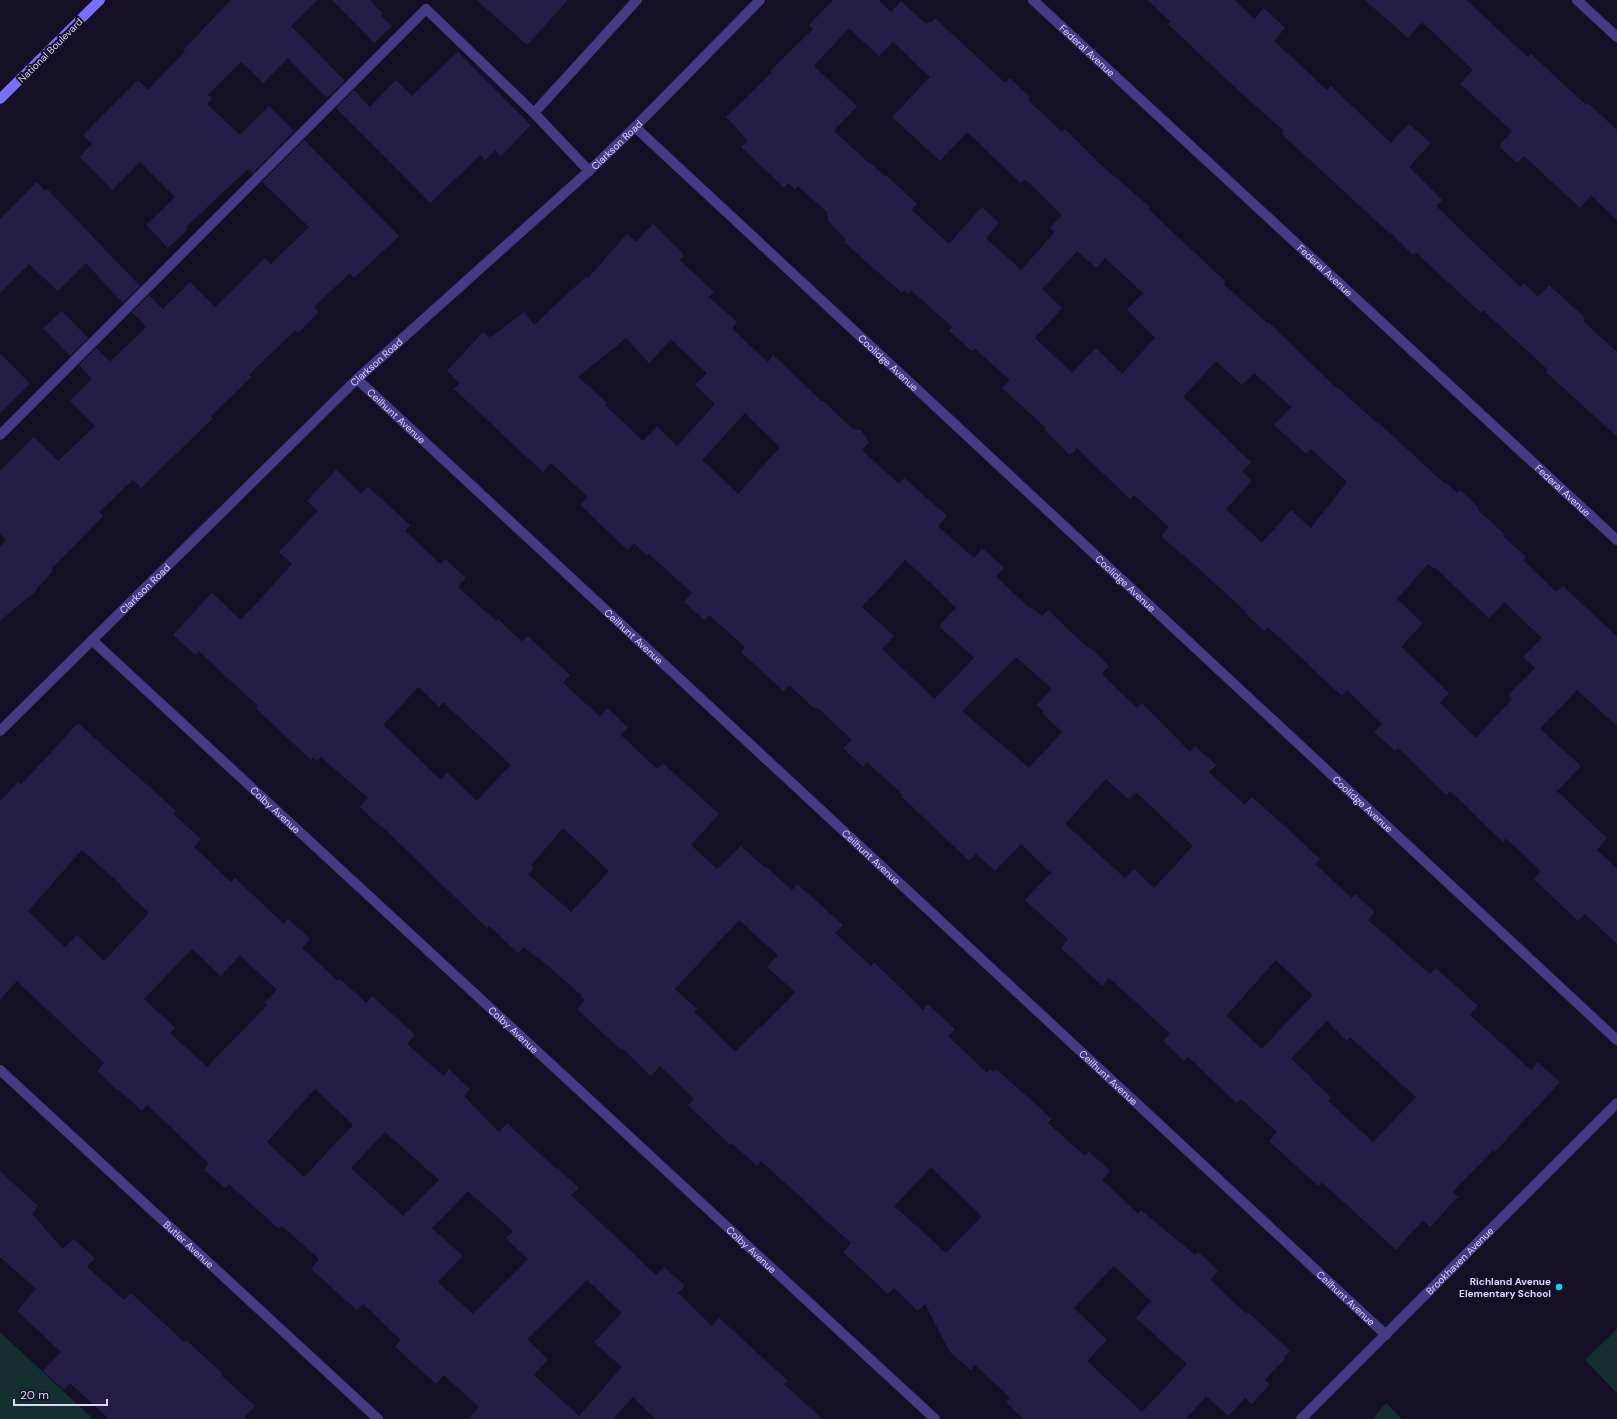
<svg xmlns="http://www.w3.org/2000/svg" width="1617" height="1419" viewBox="0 0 1617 1419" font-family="'DM Sans',sans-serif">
  <rect width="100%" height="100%" fill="#150f26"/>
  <g fill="#132f30">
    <path d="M1617,1329V1393L1585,1360Z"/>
    <path d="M0,1332L93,1419H0Z"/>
    <path d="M1386,1403L1402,1419H1373Z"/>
  </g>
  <g fill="#271c46" fill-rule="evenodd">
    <path d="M231,0H318L291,26L345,81L327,98L288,58L263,83L241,62L208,95L212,98L207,104L240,135L269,106L294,131L253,173L248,169L186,227L188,229L168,248L146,225L175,197L140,162L112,190L80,157L92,144L83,135L138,80L148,90L185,52L183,50Z"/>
    <path d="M332,0H370L383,14L381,16L392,26L374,43Z"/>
    <path d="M477,0H568L527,45Z"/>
    <path d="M833,0H879L891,12L901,1L926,24L929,22L930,23L935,18L1005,83L1010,78L1030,97L1028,100L1062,132L1065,129L1102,166L1150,207L1148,209L1226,282L1224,284L1267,323L1268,322L1336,388L1337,387L1378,424L1379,423L1445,484L1446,483L1457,493L1460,490L1479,508L1477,509L1504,534L1503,536L1526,557L1523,560L1556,592L1563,586L1617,637V726L1577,690L1540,729L1581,766L1557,791L1607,838L1597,850L1617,869V944L1585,914L1578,921L1534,879L1541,871L1506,838L1503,842L1450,791L1446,795L1398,748L1395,751L1374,732L1382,724L1347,690L1342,696L1268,627L1264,631L1244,612L1245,611L1184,555L1183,556L1161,536L1169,527L1134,495L1130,499L1077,448L1070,455L1044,429L1046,428L1002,388L1010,380L974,348L972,351L949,331L952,327L911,290L908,294L904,290L902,293L844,242L846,239L828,221L827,212L798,186L795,189L788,183L784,188L741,147L748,141L726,117L772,72L770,71L813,29L809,25ZM849,28L879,56L893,42L930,77L892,117L940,161L967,132L1021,183L1025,179L1062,215L1050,228L1055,232L1021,270L986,238L999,223L982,207L949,244L912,210L917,204L886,175L885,176L871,163L870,164L834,131L857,106L814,66ZM1077,251L1096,268L1105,258L1143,293L1127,310L1155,338L1122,374L1096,348L1072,373L1035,338L1062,308L1042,289ZM1216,361L1242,385L1254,373L1291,407L1274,425L1306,454L1311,449L1347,482L1311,528L1291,510L1262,543L1226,509L1252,481L1242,471L1251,462L1183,397ZM1428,564L1433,568L1434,567L1489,618L1504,602L1542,638L1523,657L1535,668L1508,695L1512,699L1476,738L1440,703L1449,693L1401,647L1423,623L1397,599Z"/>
    <path d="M1147,0H1234L1254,19L1264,8L1285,28L1274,41L1327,90L1331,86L1391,143L1409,124L1431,143L1409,167L1442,200L1436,206L1520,287L1524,283L1538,297L1549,285L1585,318L1583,321L1617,352V437L1546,372L1548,370L1483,310L1481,313L1416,252L1413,255L1390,232L1389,233L1282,134L1284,131L1227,80L1168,24L1170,21Z"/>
    <path d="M1365,0H1466L1528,57L1531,54L1586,105L1588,103L1617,130V220L1591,195L1580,208L1524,156L1517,163L1499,146L1512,131L1460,84L1473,70L1422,22L1408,38Z"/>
    <path d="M458,52L531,125L501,156L495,150L485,160L480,155L430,203L336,108L354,90L370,107L396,80L412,96Z"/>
    <path d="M304,140L399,236L354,278L350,273L314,307L319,312L298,333L295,330L249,375L251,377L211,416L213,418L141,488L133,480L99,512L103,516L51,569L53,571L37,588V590L0,621V547L6,540L0,534V471L34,437L58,461L95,426L70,401L92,379L79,365L96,348L110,362L146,327L132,312L149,295L163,309L190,282L215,307L265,258L271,264L309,227L262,182Z"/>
    <path d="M37,182L45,191L47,189L140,286L123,303L86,263L58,291L29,264L0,293V219Z"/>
    <path d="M653,224L682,252L681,253L684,256L680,260L714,292L709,297L737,322L732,329L768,362L773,355L822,402L823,401L853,429L861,430L869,443L862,450L899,484L904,478L947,516L938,526L974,558L982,548L1004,568L996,577L1031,609L1032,608L1042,616L1048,610L1088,648L1089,647L1109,666L1102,674L1137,708L1142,703L1190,752L1195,746L1216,765L1209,772L1245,805L1252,797L1282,824L1320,859L1315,864L1352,898L1355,894L1375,912L1368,920L1430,974L1436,968L1478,1006L1470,1015L1531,1070L1538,1062L1560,1082L1495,1152L1493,1150L1453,1192L1458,1197L1430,1227L1423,1220L1396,1250L1322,1182L1318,1186L1269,1141L1277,1132L1241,1099L1237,1103L1188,1057L1184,1061L1163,1041L1170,1034L1134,1000L1109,978L1102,986L1061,948L1068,939L1025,900L1051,873L1021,844L995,871L976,854L969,861L901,796L903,795L867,762L863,767L843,748L852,740L817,707L815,709L789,685L783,691L741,652L745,647L709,615L704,620L684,602L692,593L649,554L647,556L634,543L628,550L580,505L588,497L551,463L543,472L454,389L460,383L447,371L483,332L490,338L524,312L534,325L587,276L588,278L627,234L636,242ZM626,338L649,363L671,339L707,373L695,385L715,404L677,446L657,426L643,441L605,405L607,403L578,377ZM745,413L780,447L738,494L702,460ZM905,560L936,588L956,608L939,626L974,658L934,699L882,649L894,636L862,607ZM1016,657L1052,689L1037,705L1044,711L1042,713L1062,732L1029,768L962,711ZM1106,779L1129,800L1136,792L1193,846L1154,888L1134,869L1125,878L1065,824ZM1276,960L1313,995L1262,1049L1226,1016ZM1327,1021L1347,1041L1350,1037L1416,1097L1373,1142L1328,1101L1331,1097L1311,1079L1312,1078L1291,1059Z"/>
    <path d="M62,311L88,338L70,356L43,328Z"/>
    <path d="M0,353L30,384L0,413Z"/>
    <path d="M336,470L361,494L368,487L410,525L405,531L440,564L445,559L466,578L458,587L496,621L498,619L522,642L528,636L570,675L563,683L600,717L607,708L628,727L621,735L657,769L663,763L719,814L691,845L717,869L741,846L765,868L766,867L792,890L797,884L843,925L835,933L871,966L874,962L923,1010L928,1004L955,1029L948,1036L987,1073L990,1069L994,1072L996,1069L1052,1119L1048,1123L1085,1156L1089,1152L1110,1171L1102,1180L1138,1214L1141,1210L1195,1255L1198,1252L1218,1271L1210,1280L1246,1314L1248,1312L1290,1351L1284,1357L1285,1359L1265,1380L1270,1384L1252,1404L1245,1398L1228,1416L1206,1396L1186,1419H1023L1006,1402L1010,1398L975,1365L971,1370L950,1352L925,1304L918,1311L894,1288L888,1294L843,1252L851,1243L761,1161L757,1166L732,1143L730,1145L688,1105L694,1099L660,1066L651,1076L622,1048L620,1049L577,1009L585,1001L580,996L581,995L538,957L537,958L524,947L518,953L489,926L487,928L382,826L381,827L360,807L368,798L321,757L317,761L313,757L311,760L256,708L258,706L199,651L195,655L173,635L212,593L241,620L292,564L279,552L318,511L307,501ZM418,687L439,707L443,702L511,765L477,801L447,773L441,780L383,725ZM563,828L609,871L571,912L528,874L534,868L531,865ZM739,920L778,955L767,967L795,992L761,1028L760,1027L735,1052L694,1012L697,1009L675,989ZM931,1167L982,1216L946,1253L894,1206ZM1114,1266L1151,1301L1136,1318L1187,1364L1142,1412L1087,1361L1107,1340L1074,1308Z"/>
    <path d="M78,723L176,811L173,814L201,839L194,847L231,882L235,878L284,924L288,919L310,939L302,948L338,981L340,979L366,1003L372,996L415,1035L407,1044L444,1076L449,1069L470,1089L464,1096L499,1132L507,1123L556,1169L557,1168L579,1188L571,1195L656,1275L664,1267L685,1286L678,1293L712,1326L719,1318L788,1381L784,1384L822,1419H655L633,1397L613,1419H468L479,1407L444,1375L436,1384L395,1347L401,1340L363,1304L357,1310L311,1269L319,1259L282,1226L279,1229L229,1184L225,1188L204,1170L209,1163L147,1105L142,1111L118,1089L117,1090L97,1071L104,1063L17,981L0,1000V801L18,782L21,785ZM82,850L120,884L119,885L149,913L104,961L77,935L65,947L28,911ZM192,949L221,976L240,955L277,990L265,1002L268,1004L207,1067L170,1033L175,1028L144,999ZM315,1089L353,1125L304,1177L267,1142ZM385,1132L439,1180L403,1216L351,1168ZM468,1191L513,1231L506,1238L528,1259L473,1314L438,1282L463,1256L432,1228ZM587,1280L622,1313L594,1342L622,1367L579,1416L534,1375L548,1359L527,1339Z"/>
    <path d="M0,1171L38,1206L32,1214L63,1249L73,1239L95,1258L87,1267L124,1300L131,1293L184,1342L186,1340L222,1373L221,1375L255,1406L243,1419H109L70,1383L64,1390L43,1371L61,1352L17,1311L36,1289L0,1257Z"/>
  </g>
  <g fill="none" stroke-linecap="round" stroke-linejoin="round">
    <g stroke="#433b84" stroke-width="10">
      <path d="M534,113L637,0"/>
      <path d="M0,435L426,9L534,113L589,171"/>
    </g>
    <g stroke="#433b84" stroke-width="10">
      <path id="s1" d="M1033,0L1617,540"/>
      <path d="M1577,0L1617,37"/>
      <path id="s2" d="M635,127L1617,1040"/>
      <path id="s3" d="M357,379L1386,1335"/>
      <path id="s4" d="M92,640L935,1419"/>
      <path id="s5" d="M0,731L357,379L589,171L635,127L760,0"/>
      <path id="s6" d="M0,1070L378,1419"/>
      <path id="s7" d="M1301,1419L1617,1103"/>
    </g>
    <path stroke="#7a6efd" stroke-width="10" d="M0,99L100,0"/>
  </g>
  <circle fill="#04d3fb" stroke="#150f26" stroke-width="1.5" cx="1559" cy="1287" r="4"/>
  <g text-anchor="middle" stroke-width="4" stroke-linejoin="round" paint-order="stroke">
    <g font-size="10" fill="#dcd5fe" stroke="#150f26">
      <text transform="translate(50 50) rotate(-45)" y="4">National Boulevard</text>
      <text dy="4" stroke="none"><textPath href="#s1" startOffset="74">Federal Avenue</textPath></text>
      <text dy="4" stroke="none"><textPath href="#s5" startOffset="851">Clarkson Road</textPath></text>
      <text dy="4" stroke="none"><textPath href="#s1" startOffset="398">Federal Avenue</textPath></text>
      <text dy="4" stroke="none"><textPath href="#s5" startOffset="527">Clarkson Road</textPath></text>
      <text dy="4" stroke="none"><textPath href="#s2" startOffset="346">Coolidge Avenue</textPath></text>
      <text dy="4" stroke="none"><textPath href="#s3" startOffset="54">Ceilhunt Avenue</textPath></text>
      <text dy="4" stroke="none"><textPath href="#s1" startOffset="722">Federal Avenue</textPath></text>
      <text dy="4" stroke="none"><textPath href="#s2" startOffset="670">Coolidge Avenue</textPath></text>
      <text dy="4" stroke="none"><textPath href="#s5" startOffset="203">Clarkson Road</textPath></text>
      <text dy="4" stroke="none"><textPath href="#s3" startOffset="378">Ceilhunt Avenue</textPath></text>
      <text dy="4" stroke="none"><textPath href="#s2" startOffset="994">Coolidge Avenue</textPath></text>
      <text dy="4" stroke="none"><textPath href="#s4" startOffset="250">Colby Avenue</textPath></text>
      <text dy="4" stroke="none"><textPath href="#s3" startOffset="702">Ceilhunt Avenue</textPath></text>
      <text dy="4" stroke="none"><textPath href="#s4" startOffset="574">Colby Avenue</textPath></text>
      <text dy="4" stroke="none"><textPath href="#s3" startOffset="1026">Ceilhunt Avenue</textPath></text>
      <text dy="4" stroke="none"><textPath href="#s6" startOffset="257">Butler Avenue</textPath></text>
      <text dy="4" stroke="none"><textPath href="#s4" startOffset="898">Colby Avenue</textPath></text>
      <text dy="4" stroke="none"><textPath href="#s7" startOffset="224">Brookhaven Avenue</textPath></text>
      <text dy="4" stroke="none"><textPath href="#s3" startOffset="1350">Ceilhunt Avenue</textPath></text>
    </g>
    <g font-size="10" font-weight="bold" fill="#dcd5fe" stroke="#150f26" text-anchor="end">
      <text x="1551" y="1285">Richland Avenue<tspan x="1551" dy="12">Elementary School</tspan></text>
    </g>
  </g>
  <path d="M14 1399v6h93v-6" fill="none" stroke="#dcd5fe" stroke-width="2"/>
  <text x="20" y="1399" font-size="12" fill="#dcd5fe" stroke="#150f26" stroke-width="3" paint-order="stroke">20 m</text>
</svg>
